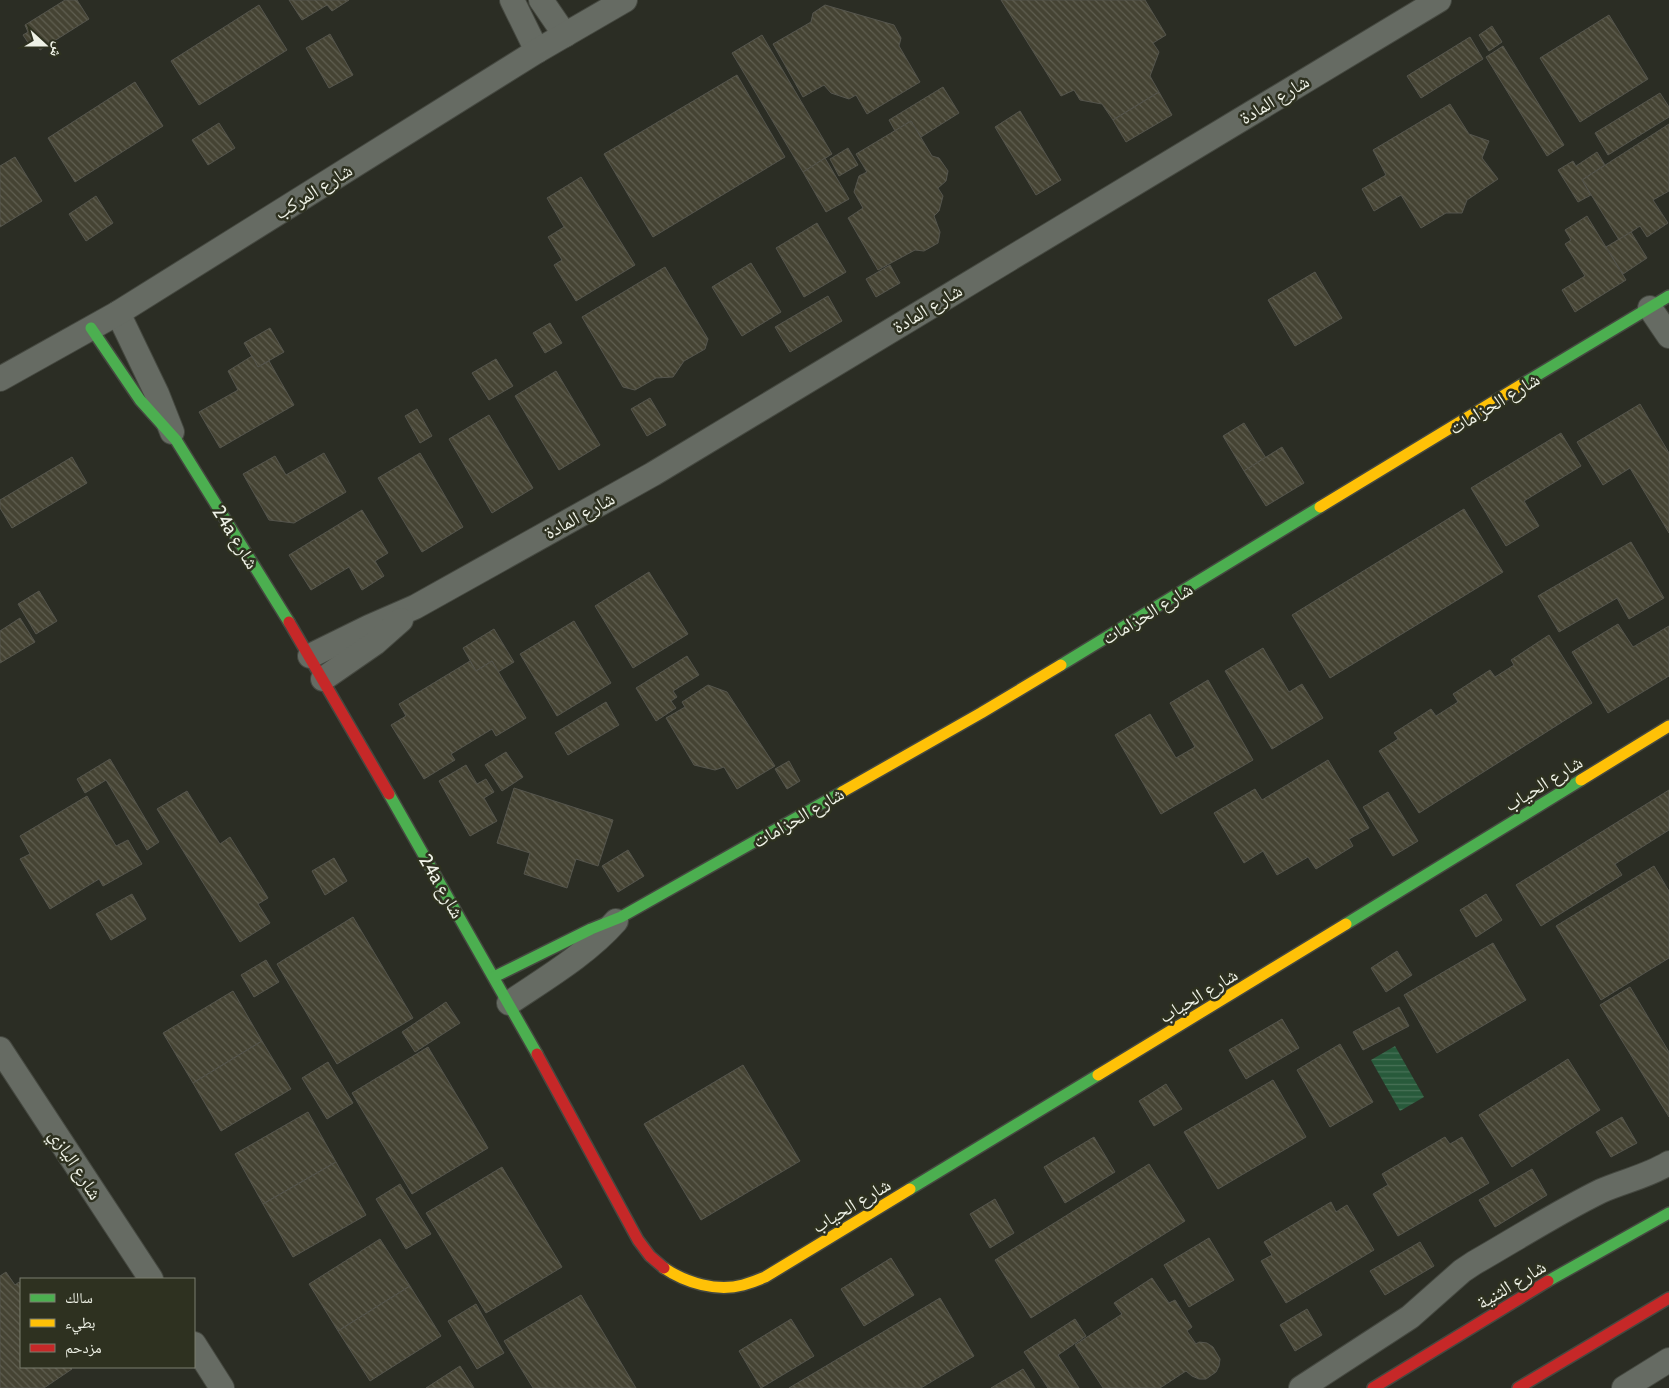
<svg xmlns="http://www.w3.org/2000/svg" width="1669" height="1388" viewBox="0 0 1669 1388" font-family="Cabin,'Noto Naskh Arabic',sans-serif">
  <defs>
    <pattern id="water-rules" width="6" height="5" patternUnits="userSpaceOnUse" patternTransform="scale(1.25)"><rect width="6" height="5" fill="#285a3b"/><path d="M0 2.5h6" fill="none" stroke="#487257"/></pattern>
    <pattern id="building-back-hatch" width="6" height="6" patternUnits="userSpaceOnUse" patternTransform="scale(1.25)"><rect width="6" height="6" fill="#454333"/><path d="M-1 5l2 2M0 0l6 6M5-1l2 2" fill="none" stroke="#605f51"/></pattern>
  </defs>
  <rect width="100%" height="100%" fill="#2b2d24"/>
  <path fill="url(#water-rules)" d="M1395,1046L1424,1097L1400,1111L1371,1060Z"/>
  <g fill="url(#building-back-hatch)" stroke="#55554d">
    <path d="M65,0H77L89,19L40,50L36,44L31,47L23,35L28,32L25,25Z"/>
    <path d="M289,0H349L332,11L327,5L302,20Z"/>
    <path d="M1001,0H1145L1166,35L1153,43L1159,52L1150,76L1159,92L1113,120L1102,104L1080,100L1074,90L1061,96Z"/>
    <path d="M259,5L287,50L199,105L171,61Z"/>
    <path d="M825,5L894,25L901,38L899,46L920,82L867,114L856,95L849,99L831,93L824,85L803,97L773,44L811,22L813,13Z"/>
    <path d="M1609,15L1648,79L1580,122L1540,58Z"/>
    <path d="M1492,26L1502,42L1489,51L1479,35Z"/>
    <path d="M330,34L353,75L329,88L306,48Z"/>
    <path d="M762,35L832,154L803,172L732,53Z"/>
    <path d="M1470,37L1483,59L1421,98L1407,76Z"/>
    <path d="M1503,46L1564,145L1547,156L1486,57Z"/>
    <path d="M737,75L785,157L653,237L604,154Z"/>
    <path d="M135,82L163,126L75,182L48,138Z"/>
    <path d="M943,87L959,113L921,137L911,121L895,131L889,120Z"/>
    <path d="M1159,92L1172,115L1126,142L1113,120Z"/>
    <path d="M1660,93L1669,107V117L1608,155L1595,133Z"/>
    <path d="M1450,104L1469,134L1489,141L1482,158L1498,179L1467,200L1462,213H1446L1421,228L1401,195L1374,211L1362,189L1386,175L1373,150Z"/>
    <path d="M1020,111L1061,180L1036,195L995,127Z"/>
    <path d="M911,121L932,156L939,158L948,171L946,181L938,188L943,196L939,211L934,216L940,232L938,243L924,251L915,250L878,270L848,218L863,208L854,192L859,176L867,172L856,154Z"/>
    <path d="M219,123L235,148L208,165L192,140Z"/>
    <path d="M1669,124V191L1653,200L1668,223L1647,237L1640,226L1619,240L1582,180Z"/>
    <path d="M848,148L858,165L839,176L830,159Z"/>
    <path d="M1597,152L1605,165L1582,180L1591,195L1578,202L1558,170L1573,161L1576,166Z"/>
    <path d="M15,157L42,201L0,227V166Z"/>
    <path d="M825,158L849,199L826,212L803,172Z"/>
    <path d="M581,177L635,265L576,301L554,265L562,260L548,237L564,227L547,198Z"/>
    <path d="M96,196L113,223L86,241L69,214Z"/>
    <path d="M1587,216L1626,280L1575,312L1562,290L1585,276L1565,244L1571,240L1565,230Z"/>
    <path d="M817,223L846,272L804,297L776,248Z"/>
    <path d="M1631,232L1647,258L1623,274L1606,247Z"/>
    <path d="M751,263L781,312L742,336L712,287Z"/>
    <path d="M890,265L900,283L876,297L866,279Z"/>
    <path d="M665,267L708,339L705,349L684,361L673,377L656,378L635,390L623,387L582,317Z"/>
    <path d="M1315,272L1342,318L1295,346L1268,300Z"/>
    <path d="M828,296L842,321L790,352L775,327Z"/>
    <path d="M550,323L562,343L545,353L533,333Z"/>
    <path d="M270,328L284,352L258,367L244,343Z"/>
    <path d="M252,356L258,367L269,361L294,405L220,448L199,412L238,390L228,371Z"/>
    <path d="M496,359L513,386L489,400L472,373Z"/>
    <path d="M556,371L600,445L559,470L515,396Z"/>
    <path d="M650,398L666,425L647,436L631,409Z"/>
    <path d="M1640,404L1669,453V533L1630,468L1603,485L1577,442Z"/>
    <path d="M417,409L432,436L420,443L405,416Z"/>
    <path d="M489,415L533,488L492,513L449,439Z"/>
    <path d="M1244,423L1266,458L1244,471L1223,436Z"/>
    <path d="M1561,433L1581,466L1524,501L1539,526L1506,546L1471,488Z"/>
    <path d="M1282,447L1304,483L1266,506L1244,471Z"/>
    <path d="M324,453L346,492L294,523L269,520L243,474L275,456L286,475Z"/>
    <path d="M420,453L463,527L422,552L378,478Z"/>
    <path d="M72,457L87,483L12,528L0,508V500Z"/>
    <path d="M1464,509L1503,572L1330,678L1292,615Z"/>
    <path d="M362,510L388,553L375,561L384,576L362,590L349,567L311,590L289,555Z"/>
    <path d="M1631,542L1664,598L1629,619L1617,598L1559,632L1538,596Z"/>
    <path d="M649,572L688,634L633,668L595,606Z"/>
    <path d="M39,591L57,621L36,634L18,604Z"/>
    <path d="M20,618L35,642L0,663V631Z"/>
    <path d="M574,621L611,683L557,716L520,654Z"/>
    <path d="M1618,624L1633,647L1669,626V676L1608,713L1572,652Z"/>
    <path d="M494,629L514,662L498,672L492,661L476,671L463,648Z"/>
    <path d="M1549,635L1592,703L1419,813L1379,751L1398,739L1394,733L1431,709L1436,716L1458,702L1453,694L1490,670L1495,677L1514,665L1511,660Z"/>
    <path d="M1263,648L1289,692L1302,684L1323,718L1272,749L1225,671Z"/>
    <path d="M687,656L699,675L673,691L677,697L671,701L676,708L656,721L636,688Z"/>
    <path d="M470,661L476,671L492,661L526,718L496,736L492,729L451,754L455,760L424,779L391,725L406,716L399,704Z"/>
    <path d="M1208,680L1253,760L1161,814L1115,735L1150,714L1176,758L1195,747L1170,703Z"/>
    <path d="M708,685L727,692L775,766L737,789L724,767L715,770L694,765L666,718L685,707L682,702Z"/>
    <path d="M606,702L619,725L568,755L555,733Z"/>
    <path d="M506,752L523,777L502,791L485,765Z"/>
    <path d="M110,759L159,842L147,850L106,780L85,793L77,779Z"/>
    <path d="M1328,760L1369,828L1349,839L1353,846L1316,869L1308,857L1277,875L1263,851L1244,863L1214,813L1255,789L1262,800Z"/>
    <path d="M789,761L800,781L787,789L775,769Z"/>
    <path d="M466,765L477,784L486,779L494,792L484,798L497,821L470,836L439,781Z"/>
    <path d="M514,788L613,820L598,866L576,859L567,888L524,874L530,853L497,843Z"/>
    <path d="M1669,790V830L1615,864L1622,875L1541,926L1516,885Z"/>
    <path d="M187,791L220,844L230,837L268,898L258,904L270,923L240,942L157,809Z"/>
    <path d="M1388,792L1418,841L1393,856L1363,807Z"/>
    <path d="M87,796L116,846L128,840L142,864L103,886L99,879L50,909L20,859L30,854L20,836Z"/>
    <path d="M628,850L644,876L618,892L602,866Z"/>
    <path d="M334,858L347,881L325,895L312,871Z"/>
    <path d="M1654,866L1669,891V958L1601,1000L1556,926Z"/>
    <path d="M132,894L146,919L111,940L96,914Z"/>
    <path d="M1486,894L1502,920L1476,937L1460,910Z"/>
    <path d="M353,917L413,1018L337,1064L277,964Z"/>
    <path d="M1493,943L1526,1000L1437,1053L1404,995Z"/>
    <path d="M1397,951L1412,975L1386,992L1371,968Z"/>
    <path d="M266,960L279,982L254,997L241,975Z"/>
    <path d="M1630,987L1669,1052V1117L1600,1005Z"/>
    <path d="M233,991L262,1041L193,1083L163,1033Z"/>
    <path d="M446,1002L460,1023L415,1052L402,1032Z"/>
    <path d="M1399,1007L1409,1026L1363,1050L1353,1032Z"/>
    <path d="M1282,1019L1299,1048L1246,1079L1229,1050Z"/>
    <path d="M262,1041L291,1089L221,1131L193,1083Z"/>
    <path d="M1340,1044L1373,1102L1330,1127L1297,1070Z"/>
    <path d="M428,1047L488,1148L412,1194L352,1093Z"/>
    <path d="M1568,1059L1600,1110L1512,1167L1479,1115Z"/>
    <path d="M328,1062L353,1103L327,1119L302,1078Z"/>
    <path d="M743,1065L800,1161L701,1220L644,1124Z"/>
    <path d="M1273,1080L1306,1137L1218,1189L1184,1132Z"/>
    <path d="M1166,1084L1182,1109L1154,1126L1139,1101Z"/>
    <path d="M308,1112L336,1162L263,1204L235,1154Z"/>
    <path d="M1622,1117L1637,1143L1611,1157L1596,1132Z"/>
    <path d="M1094,1137L1115,1172L1065,1203L1044,1167Z"/>
    <path d="M1445,1137L1450,1144L1462,1137L1489,1183L1398,1236L1373,1194L1388,1185L1382,1174Z"/>
    <path d="M336,1162L366,1215L293,1257L263,1204Z"/>
    <path d="M1149,1164L1185,1221L1031,1318L995,1260Z"/>
    <path d="M502,1167L562,1267L486,1313L426,1213Z"/>
    <path d="M1532,1169L1547,1195L1495,1227L1479,1200Z"/>
    <path d="M400,1184L431,1234L406,1249L376,1199Z"/>
    <path d="M995,1199L1014,1233L990,1248L970,1214Z"/>
    <path d="M1331,1202L1336,1212L1347,1205L1374,1250L1286,1303L1261,1261L1272,1255L1264,1242Z"/>
    <path d="M1209,1238L1234,1280L1189,1307L1164,1265Z"/>
    <path d="M380,1239L410,1286L338,1331L309,1284Z"/>
    <path d="M1420,1242L1434,1266L1385,1295L1370,1271Z"/>
    <path d="M891,1258L914,1295L864,1326L841,1289Z"/>
    <path d="M6,1272L15,1285L19,1282L21,1286V1367H70L72,1369L44,1388H0V1276Z"/>
    <path d="M1152,1278L1169,1303L1175,1300L1192,1327L1187,1331L1196,1344L1199,1342L1207,1343L1213,1347L1220,1359L1219,1366L1216,1372L1206,1379H1199L1192,1376L1186,1371L1160,1388H1103L1075,1345L1122,1314L1114,1303Z"/>
    <path d="M410,1286L441,1336L370,1381L338,1331Z"/>
    <path d="M581,1295L636,1388H533L504,1341Z"/>
    <path d="M940,1298L974,1356L921,1388H789Z"/>
    <path d="M476,1304L504,1353L477,1369L448,1321Z"/>
    <path d="M1307,1309L1322,1335L1295,1351L1280,1325Z"/>
    <path d="M791,1319L814,1356L761,1388L739,1351Z"/>
    <path d="M1075,1319L1086,1336L1058,1355L1079,1388H1048L1024,1352Z"/>
    <path d="M460,1366L474,1388H426Z"/>
    <path d="M1023,1369L1035,1388H991Z"/>
  </g>
  <g fill="none" stroke-linecap="round" stroke-linejoin="round">
    <g stroke="#454840" stroke-width="26">
      <g id="street">
        <path d="M512,0L537,51"/>
        <path d="M541,0L565,35"/>
        <path d="M1650,308L1669,336"/>
        <path d="M118,313L157,394L172,432"/>
        <path d="M0,379L118,313L537,51L625,0"/>
        <path d="M310,656L369,627L415,607L653,474L1439,0"/>
        <path d="M323,679L375,643L401,620"/>
        <path d="M509,1003C546,978 587,954 616,921"/>
        <path d="M0,1049L151,1279"/>
        <path d="M194,1344L222,1388"/>
        <path d="M1301,1388L1410,1317L1462,1271L1474,1263C1516,1239 1558,1212 1601,1191C1624,1181 1648,1176 1669,1163"/>
        <path d="M1624,1388L1669,1360"/>
      </g>
    </g>
    <g stroke="#454840" stroke-width="14">
      <g id="fast">
        <path d="M91,328L140,400L176,440L289,622"/>
        <path d="M1521,385L1669,296"/>
        <path d="M1061,665L1320,507"/>
        <path d="M389,794L537,1054"/>
        <path d="M1346,924L1581,780"/>
        <path d="M494,977L591,929L621,917L842,792"/>
        <path d="M910,1189L1098,1075"/>
        <path d="M1548,1281L1669,1213"/>
      </g>
    </g>
    <g stroke="#454840" stroke-width="14">
      <g id="slow">
        <path d="M1320,507L1521,385"/>
        <path d="M1581,780L1669,726"/>
        <path d="M842,792L981,713L1061,665"/>
        <path d="M1098,1075L1346,924"/>
        <path d="M664,1268C686,1283 717,1292 743,1285C750,1283 758,1280 765,1277L910,1189"/>
      </g>
    </g>
    <g stroke="#454840" stroke-width="14">
      <g id="jam">
        <path d="M289,622L389,794"/>
        <path d="M537,1054L638,1240L650,1256L664,1268"/>
        <path d="M1373,1388L1548,1281"/>
        <path d="M1518,1388L1669,1298"/>
      </g>
    </g>
    <use href="#street" stroke="#666b63" stroke-width="24"/>
    <use href="#fast" stroke="#4caf50" stroke-width="11"/>
    <use href="#slow" stroke="#ffc107" stroke-width="11"/>
    <use href="#jam" stroke="#c62828" stroke-width="11"/>
  </g>
  <g text-anchor="middle" stroke-width="5" stroke-linejoin="round" paint-order="stroke">
    <g font-size="19" fill="#eef1e6" stroke="#2e3120">
      <text transform="translate(1274 99) rotate(-31)" y="7">شارع المادة</text>
      <text transform="translate(313 191) rotate(-32)" y="7">شارع المركب</text>
      <text transform="translate(927 308) rotate(-31)" y="7">شارع المادة</text>
      <text transform="translate(1494 403) rotate(-31)" y="7">شارع الحزامات</text>
      <text transform="translate(579 515) rotate(-29)" y="7">شارع المادة</text>
      <text transform="translate(236 537) rotate(58)" y="7">24a شارع</text>
      <text transform="translate(1147 613) rotate(-31)" y="7">شارع الحزامات</text>
      <text transform="translate(1543 783) rotate(-32)" y="7">شارع الحياب</text>
      <text transform="translate(798 817) rotate(-30)" y="7">شارع الحزامات</text>
      <text transform="translate(442 886) rotate(60)" y="7">24a شارع</text>
      <text transform="translate(1198 995) rotate(-31)" y="7">شارع الحياب</text>
      <text transform="translate(76 1164) rotate(57)" y="7">شارع اليازي</text>
      <text transform="translate(851 1205) rotate(-31)" y="7">شارع الحياب</text>
      <text transform="translate(1511 1284) rotate(-31)" y="7">شارع الثنية</text>
    </g>
  </g>
  <rect x="20" y="1278" width="175" height="90" fill="#2e3120" stroke="#7b7e6f"/>
  <rect x="30" y="1294" width="25" height="8" fill="#4caf50" stroke="#7b7e6f"/>
  <text x="65" y="1303" font-size="15" fill="#eef1e6">سالك</text>
  <rect x="30" y="1319" width="25" height="8" fill="#ffc107" stroke="#7b7e6f"/>
  <text x="65" y="1328" font-size="15" fill="#eef1e6">بطيء</text>
  <rect x="30" y="1344" width="25" height="8" fill="#c62828" stroke="#7b7e6f"/>
  <text x="65" y="1353" font-size="15" fill="#eef1e6">مزدحم</text>
  <g transform="translate(45 45) rotate(111)" stroke="#2e3120" stroke-width="4" paint-order="stroke">
  <path d="M0-4L9 19L0 12L-9 19Z" fill="#eef1e6"/>
  <text y="-8" font-size="14" font-weight="bold" text-anchor="middle" fill="#eef1e6">ش</text>
  </g>
</svg>
